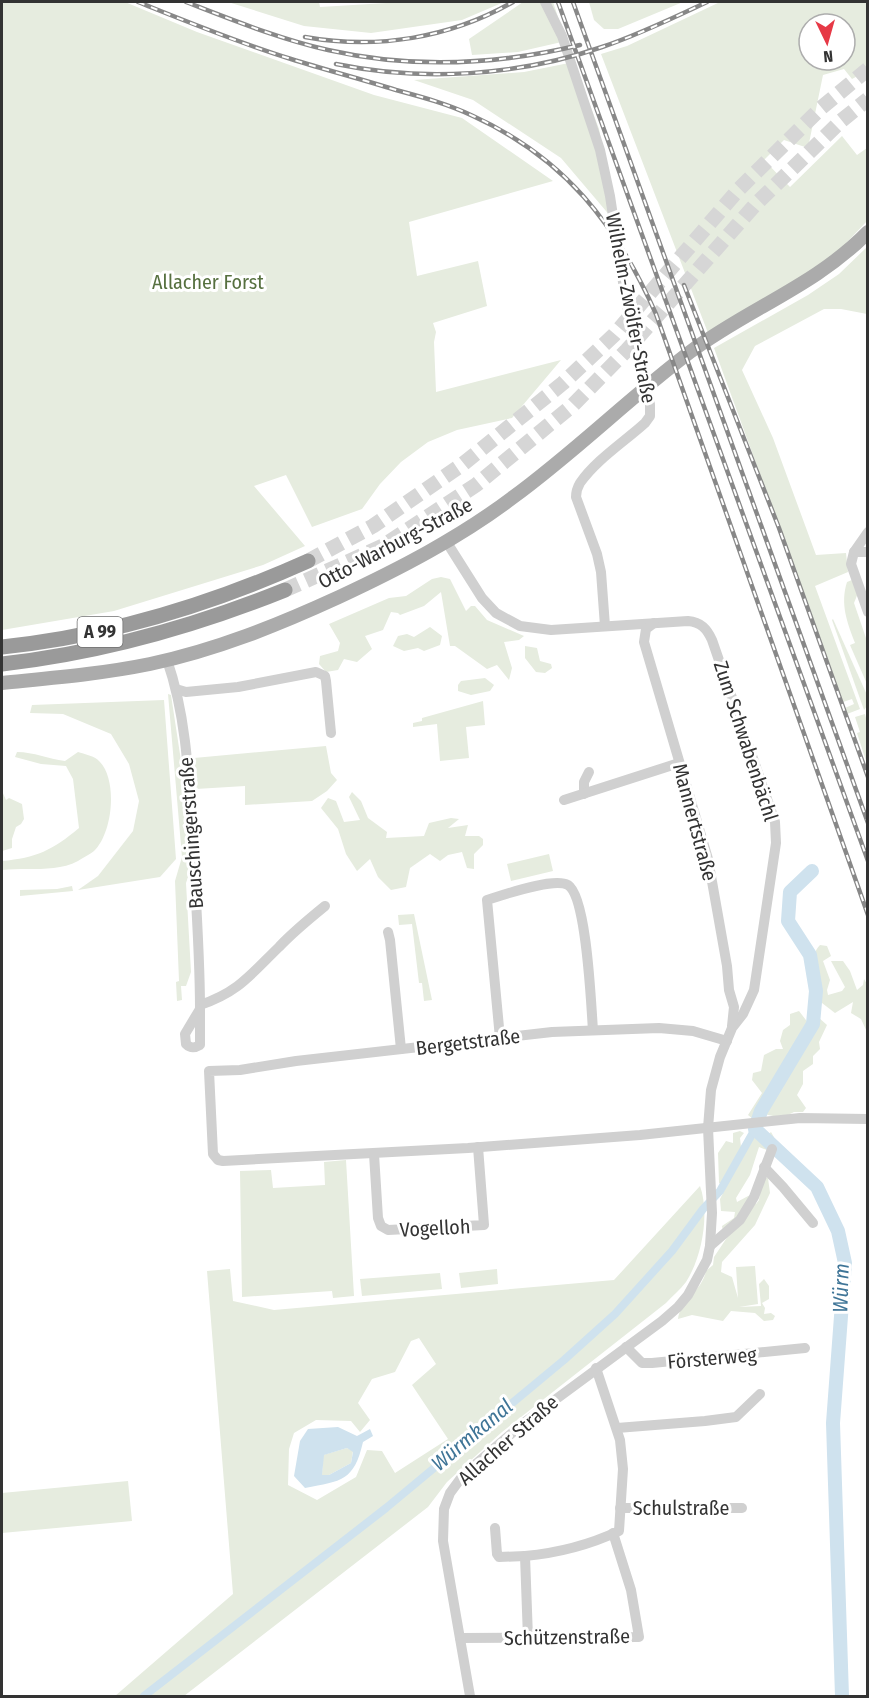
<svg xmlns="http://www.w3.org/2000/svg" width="869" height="1698" viewBox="0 0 869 1698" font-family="'Fira Sans Condensed',sans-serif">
  <rect width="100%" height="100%" fill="#fff"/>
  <g fill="#e6ecdf" fill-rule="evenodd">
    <path d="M2,2H125L197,32L374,95L462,118L553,181L409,222L417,276L478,261L487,306L433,323L436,332L434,342L436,392L561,360L512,418L457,430L428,442L401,462L380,484L362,509L312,527L286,475L254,486L305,546L263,565L114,611L2,630Z"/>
    <path d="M228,2H319L320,7L403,2H504L462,20L371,33L304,26Z"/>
    <path d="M523,2H553L566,41L518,52L472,55L469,39Z"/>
    <path d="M589,2H683L618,29H604L594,20Z"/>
    <path d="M720,2H867V71L852,79L844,69L823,75L808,148L784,140L764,160L790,187L842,136L857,155L867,148V221L835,255L796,282L708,333L601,54L627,46ZM809,24H845V60H809Z"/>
    <path d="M574,62L599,129L617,224L561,158L473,100L414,80L524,72Z"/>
    <path d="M867,247V314L841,309H824L755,346L742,370L773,438L816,555L846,553L848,572L815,586L860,709L847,714L845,708L854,704L852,699L843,702L714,348L808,295L839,274Z"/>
    <path d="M441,577L450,579L466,611L471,606H475L487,620L524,636L519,640L504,642L512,668L509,680L497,665L487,669L455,646H450L441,592L424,606L400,615L398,613L391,612L383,630L365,636L372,649L357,662L344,659L338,670L326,672L319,664L320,656L338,651L340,643L329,624L389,598L406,596L432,579Z"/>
    <path d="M852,580L858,593L854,603L867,641V684L850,645L855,643C847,622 840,604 847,582Z"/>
    <path d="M833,619L867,695V706L864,710L832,620Z"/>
    <path d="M430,627L442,636L440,645L424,651L418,648L404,651L393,646L398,636L407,634L414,637Z"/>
    <path d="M525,646L537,648L540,661L551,664L552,668L545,673L536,672L525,658Z"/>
    <path d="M485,678L494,685L490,691L471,695L458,691V685L461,681Z"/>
    <path d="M168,694L171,695L185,787L190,871L186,883L191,972L186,986H181L182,1000L177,1001L176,982L179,981L175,881L182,857Z"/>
    <path d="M164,700L176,859L160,877L78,890L98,876L133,831L139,801L129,764L111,734L63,714L30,713L32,705Z"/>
    <path d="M483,701L485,725L466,727L469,758L440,761L437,724L413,727V723L422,721V718Z"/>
    <path d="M865,714L867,722V733L866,734L867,738V764L857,733L860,732L855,717Z"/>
    <path d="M326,746L331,773L337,780L327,791L312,801L245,805V786L196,789L194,758Z"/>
    <path d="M17,752C34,752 48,759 65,761L78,752C84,754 95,756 99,761C118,779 113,833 94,851C90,854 83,858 78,861C55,873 27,867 2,870V861C36,858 53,850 79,828L73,779L66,766L41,764L15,757Z"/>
    <path d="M2,791L6,800L9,798L22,804L24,819L21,824L16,827L12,839V848L2,851Z"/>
    <path d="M352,792L361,801L368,818L387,832L386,838L424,836L429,823L451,818L459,819L448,828L468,825L465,836H479L483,839V845L474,854V869L467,868L462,852L448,855L440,861L430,854L410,868L406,887L391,890L378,877L370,859L357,871L346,854L338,829L321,808L328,798L336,801L344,822L360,820L349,797Z"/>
    <path d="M549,854L553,871L511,881L507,864Z"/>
    <path d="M72,886L73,891L20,896V890L57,889Z"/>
    <path d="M414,914L432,1000L424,1001L422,983H419L412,924L399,925L398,915Z"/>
    <path d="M820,945L827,946L831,956L823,961L830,980L827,990L828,995L842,991L845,987L831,961H843L850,971L857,990L863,985L864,979L867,984V1032L861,1019L851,1013L853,1002L835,1013L809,993V986L819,984C816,971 809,956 820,945Z"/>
    <path d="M799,1011L809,1024L818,1017L827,1025L819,1042L820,1049L813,1056V1064L803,1071V1084L797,1095L806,1108L803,1112H794L782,1118L764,1114L753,1119L748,1115L762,1093L752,1080L753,1073L761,1071L764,1055L776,1049H783L780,1041L783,1030L790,1025V1014Z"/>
    <path d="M740,1131L744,1133L740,1138L741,1147L747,1140L757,1136L763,1139L771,1132L775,1139L767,1150L759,1147L750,1175L736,1198L737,1202L750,1195L756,1204L759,1200L762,1179L765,1177L768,1178L770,1193L755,1225L722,1262L721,1272L732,1277L738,1298L736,1267L755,1266L758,1304L739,1307L761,1306L759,1284L764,1279L769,1286V1299L762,1303L765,1308L764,1314L771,1313L775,1316L773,1320L764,1321L755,1313L731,1311L723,1321L692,1315L678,1319C680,1301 702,1291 706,1271L713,1265L714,1257L728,1236L723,1232L722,1226L734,1218L735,1212L721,1211L720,1199L726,1187L719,1183L718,1153L726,1141L733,1143V1133Z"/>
    <path d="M346,1160L354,1296L333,1298L332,1291L242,1297L240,1171L271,1170L273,1188L325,1185L324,1162Z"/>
    <path d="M700,1186C710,1214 702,1257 686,1282C680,1290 672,1296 666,1303L502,1432L447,1482L428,1507L184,1696H115L233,1594L207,1271L230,1269L233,1301L274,1310L614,1280ZM419,1338L436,1364L412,1385L448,1439L395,1473L382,1451L367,1450L356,1477L317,1500L288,1485L289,1449L294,1433L316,1420L351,1421L360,1432L370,1420L358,1403L372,1379L395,1372L411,1341Z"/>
    <path d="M497,1269L498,1284L461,1288L459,1273Z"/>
    <path d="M440,1273L442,1289L362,1296L360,1279Z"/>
    <path d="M347,1448L353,1451L351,1463L329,1475H322L323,1455Z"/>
    <path d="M128,1481L132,1521L2,1533V1493Z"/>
  </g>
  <path fill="#cfe2ee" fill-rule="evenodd" d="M338,1427L357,1436L370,1429L373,1436L363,1442C354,1481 342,1481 305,1488L294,1476L300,1441L308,1429ZM347,1448L353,1452L351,1463L329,1475H322L324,1455Z"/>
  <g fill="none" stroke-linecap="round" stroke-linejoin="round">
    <path stroke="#cfe2ee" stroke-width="8" d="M144,1696L386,1508L564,1360L615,1314L672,1251L703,1209L720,1191L755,1129"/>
    <path stroke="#cfe2ee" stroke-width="14" d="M812,871L790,892L788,921L810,955L816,991L813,1024L761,1111L755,1129L817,1187L838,1231L845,1263L833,1423L842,1696"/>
    <g stroke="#d6d6d6" stroke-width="15" stroke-dasharray="15 8" stroke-linecap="butt">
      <path d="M308,561L373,526L463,464L563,383L614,335L739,189L821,108L868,69"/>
      <path d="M285,590L383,546L476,485L573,405L627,350L754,206L841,121L868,99"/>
    </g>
    <g stroke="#d0d0d0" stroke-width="10">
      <path d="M545,2L562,36L600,150L610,196L626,302L644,378"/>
      <path d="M868,532L854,552L851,564L868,612"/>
      <path d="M446,541L482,598L496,613L520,626L551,630L688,621C701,622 707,629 712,640L775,822L776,843L754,990L743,1014L732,1028L720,1057L711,1090L708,1128L712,1213L710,1246L707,1260L688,1295L678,1307L662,1321L525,1422L464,1474L450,1493L444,1509L443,1541L470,1696"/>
      <path d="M854,552H868"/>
      <path d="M654,623L646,629L644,642L708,859L727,966L729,990L734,1007L732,1026"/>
      <path d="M605,626L601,572L597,554L576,497C576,492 577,488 580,483C596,460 624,442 645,423L650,416V405"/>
      <path d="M167,660C188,720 189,786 193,849C196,902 200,956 200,1009"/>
      <path d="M176,689L186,692L238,687L316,672L325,676L326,681L331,733"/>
      <path d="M584,794V782L589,772"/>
      <path d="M564,800L679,763"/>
      <path d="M388,932L390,940L401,1049"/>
      <path d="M200,1005C239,992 251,974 279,947C293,932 309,919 325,906"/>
      <path d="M200,1009V1045C195,1048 191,1049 186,1044L185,1034Z"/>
      <path d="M500,1038L487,900C503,895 554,877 568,885C587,897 591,1005 593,1030"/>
      <path d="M727,1041L693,1031L659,1028L552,1032L296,1061L240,1070L209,1071L213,1154L218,1160L223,1161L468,1148L640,1135L800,1118L868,1119"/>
      <path d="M374,1154L378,1218L381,1226L388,1230L484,1225L478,1147"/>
      <path d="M764,1167L783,1187L813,1223"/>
      <path d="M710,1246L740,1220L754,1197L772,1149"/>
      <path d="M626,1347L642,1363H652L805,1348"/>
      <path d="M617,1428L705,1421L736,1417L760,1394"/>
      <path d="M620,1508H742"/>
      <path d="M495,1528L497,1554L499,1557L525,1556"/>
      <path d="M460,1638L639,1637L631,1590L613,1533"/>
      <path d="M528,1638L525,1556C558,1553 589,1545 619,1531L623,1469L620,1440L596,1368"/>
    </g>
    <path stroke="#ababab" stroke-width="14" d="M2,683C51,678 101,674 150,664C216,650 278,625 339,597C399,569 459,538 512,498C574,453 629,398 690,352C749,308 815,286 868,232"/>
    <g stroke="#9a9a9a" stroke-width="15">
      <path d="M2,647C109,636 210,605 308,561"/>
      <path d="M2,664C100,653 193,627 285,590"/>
    </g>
    <g stroke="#888" stroke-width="4.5">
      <g id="rail">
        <path d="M138,2C188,22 239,43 291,59C326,70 361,79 396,90C422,97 448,104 473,116C565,158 616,224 656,314L868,915"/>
        <path d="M186,2C233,20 279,39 328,50C412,69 497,65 580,45"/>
        <path d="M558,2L868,861"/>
        <path d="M573,2L868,823"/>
        <path d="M305,37C377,50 450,38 513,2"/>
        <path d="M336,64C423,82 518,76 602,47C638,35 673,18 707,2"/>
        <path d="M684,285L779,528L868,777"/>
      </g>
    </g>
    <use href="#rail" stroke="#fff" stroke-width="2" stroke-dasharray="7" stroke-linecap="butt"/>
    <path stroke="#d0d0d0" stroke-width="10" d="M644,378L650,405"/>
  </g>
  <g text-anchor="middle" stroke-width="6" stroke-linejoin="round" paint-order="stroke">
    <rect fill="#fff" stroke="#707070" stroke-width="1.5" x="77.5" y="617" width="45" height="30" rx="4.5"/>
    <g font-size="18" font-weight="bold" fill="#333">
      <text x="100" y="638">A 99</text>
    </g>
    <g font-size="20" fill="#56703f" stroke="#fff">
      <text x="208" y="289">Allacher Forst</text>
    </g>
    <g font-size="20" fill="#333" stroke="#fff">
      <text transform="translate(631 308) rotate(79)" y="7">Wilhelm-Zwölfer-Straße</text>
      <text transform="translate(395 543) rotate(-28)" y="7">Otto-Warburg-Straße</text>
      <text transform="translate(746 741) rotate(72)" y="7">Zum Schwabenbächl</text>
      <text transform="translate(695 822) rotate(75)" y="7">Mannertstraße</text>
      <text transform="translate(191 833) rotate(-94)" y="7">Bauschingerstraße</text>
      <text transform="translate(468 1042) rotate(-7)" y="7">Bergetstraße</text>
      <text transform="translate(435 1228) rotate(-3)" y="7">Vogelloh</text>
      <text transform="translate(712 1358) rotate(-5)" y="7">Försterweg</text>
      <text transform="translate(508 1440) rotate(-41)" y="7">Allacher Straße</text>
      <text x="681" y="1515">Schulstraße</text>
      <text transform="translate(567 1637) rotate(-1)" y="7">Schützenstraße</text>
    </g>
    <g font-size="21" font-style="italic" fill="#3f7597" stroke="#fff">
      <text transform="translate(841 1288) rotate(-88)" y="7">Würm</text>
      <text transform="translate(472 1435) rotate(-40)" y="7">Würmkanal</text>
    </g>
  </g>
  <rect width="869" height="1698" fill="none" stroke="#333333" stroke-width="6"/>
  <g transform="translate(827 42) rotate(175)"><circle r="28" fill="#ffffff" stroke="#adadad" stroke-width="1.5"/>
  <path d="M0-4.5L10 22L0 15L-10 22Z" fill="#e63946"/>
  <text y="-9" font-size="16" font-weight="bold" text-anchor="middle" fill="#333333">N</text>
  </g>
</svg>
